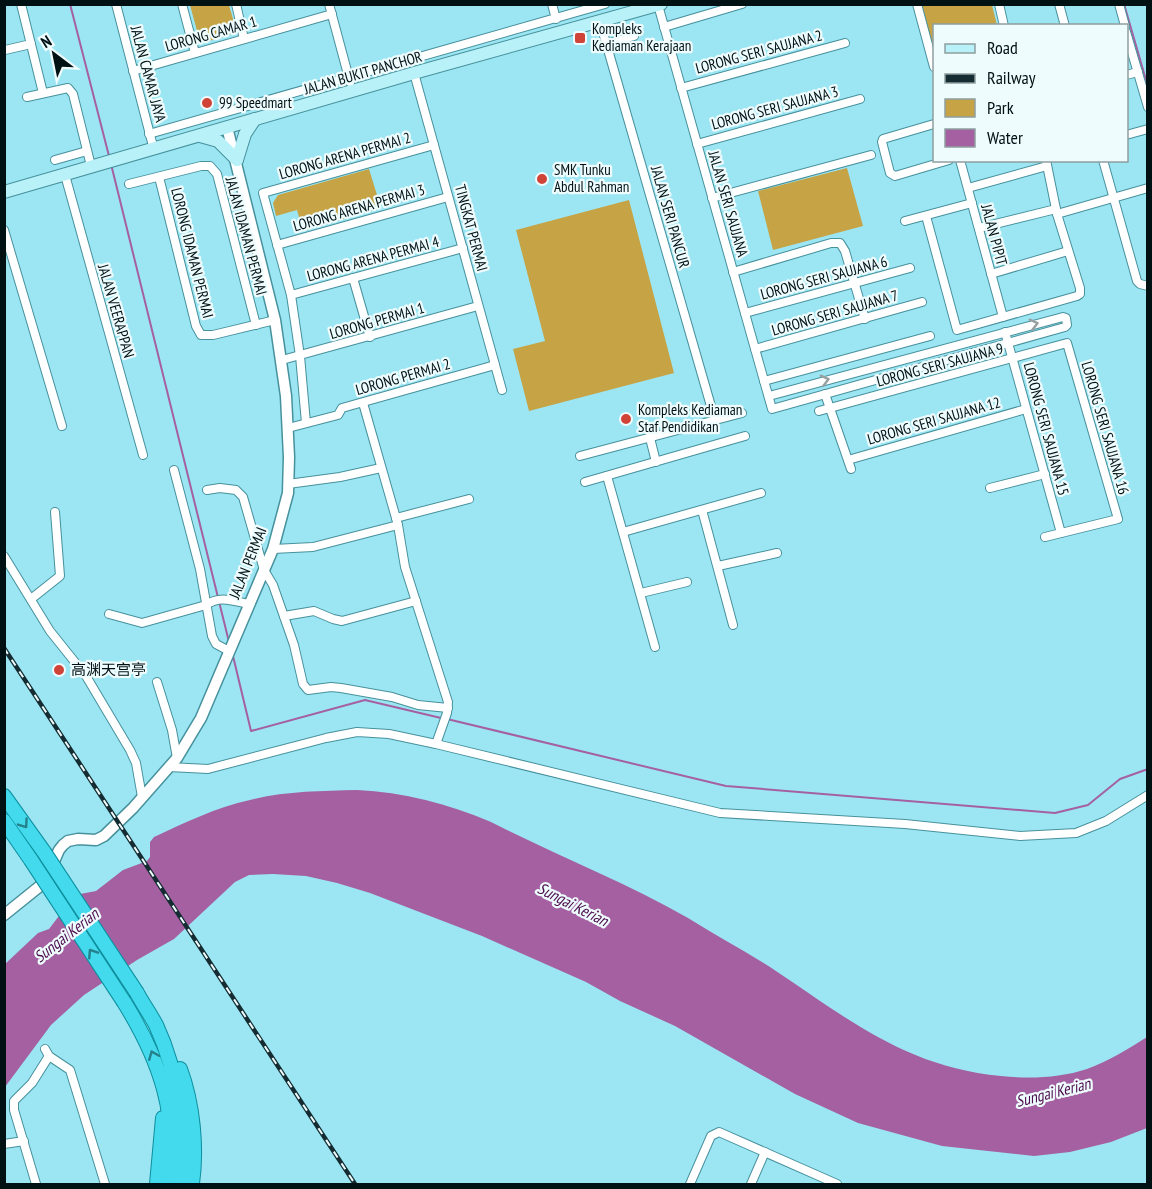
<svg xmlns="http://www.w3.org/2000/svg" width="1152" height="1189" viewBox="0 0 1152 1189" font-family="'PT Sans Narrow','Noto Sans SC',sans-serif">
  <rect width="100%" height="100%" fill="#9ce6f3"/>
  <g fill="#c6a345">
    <path d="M190,5H229L235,26L231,34L206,42L199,38Z"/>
    <path d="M922,5H992L997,25L934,26V50Z"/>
    <path d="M847,168L863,226L773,250L758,191Z"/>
    <path d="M369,169L381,208L303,231L297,210L276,216L273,203L278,195Z"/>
    <path d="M629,200L674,373L529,411L513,349L545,341L516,230Z"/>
  </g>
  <path fill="#a560a2" d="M357,790C403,792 449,804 491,822C556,855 625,882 688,918C715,935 743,950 770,967C847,1018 905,1067 1001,1076C1029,1079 1060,1078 1087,1069C1109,1061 1128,1049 1147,1037V1128L1111,1142L1070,1152L1034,1156L942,1146L858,1123L795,1094L675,1026L620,1001L586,982L482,936L370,893L337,883L306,876L273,874L249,875L235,882L174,939L137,960L84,995L51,1025L5,1087L4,965L38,933L49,929L75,895L96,891L123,870L147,861L150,857V842L154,837C184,823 217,807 250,800C285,791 321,791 357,790Z"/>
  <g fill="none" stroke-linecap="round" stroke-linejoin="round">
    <g stroke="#a560a2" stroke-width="2">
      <path d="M70,4L109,156"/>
      <path d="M1124,4L1148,87"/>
      <path d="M111,164L229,642"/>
      <path d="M233,656L251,731L365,700L441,718"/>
      <path d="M447,719L726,786L1055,813L1088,805L1120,779L1148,769"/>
    </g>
    <g stroke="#46919c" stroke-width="10">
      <g id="minor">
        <path d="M21,4L43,93"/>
        <path d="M116,4L154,150"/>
        <path d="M182,4L195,53"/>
        <path d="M236,4L244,39"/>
        <path d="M329,4L350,82"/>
        <path d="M552,4L556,19"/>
        <path d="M917,4L934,67"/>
        <path d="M999,4L1004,26"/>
        <path d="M1059,4L1065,26"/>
        <path d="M1119,4L1125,26"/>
        <path d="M658,5L772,409L1065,327L1067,325L1066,318L1063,317L769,396"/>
        <path d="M600,22L715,420"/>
        <path d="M664,27L742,4"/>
        <path d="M1126,32L1148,107"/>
        <path d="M606,44L634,36"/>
        <path d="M5,50L31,44"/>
        <path d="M133,71L332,14"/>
        <path d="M414,73L502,390"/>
        <path d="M1126,75L1138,72"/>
        <path d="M681,88L845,43"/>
        <path d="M27,97L68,88L73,94L91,166"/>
        <path d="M934,124L883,139L882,142L890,173L895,176L949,160"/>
        <path d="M149,134L605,4"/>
        <path d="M1126,135L1148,129"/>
        <path d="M697,144L860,99"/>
        <path d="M55,160L87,151"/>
        <path d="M960,160L1003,317"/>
        <path d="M1103,160L1137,281L1140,284L1148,286"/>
        <path d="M65,175L143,455"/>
        <path d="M159,177L196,326L201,335H213L275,320"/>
        <path d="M129,184L201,166H210L217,174L256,325"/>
        <path d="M968,188L1047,166"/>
        <path d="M712,198L871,155"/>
        <path d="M1057,214L1148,188"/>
        <path d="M926,216L957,330L1077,296L1080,294V288L1057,214L1046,160"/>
        <path d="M905,221L972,203"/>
        <path d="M979,228L1056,209"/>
        <path d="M4,230L62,426"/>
        <path d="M277,245L448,197"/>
        <path d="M733,272L831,243H840L845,251L865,319"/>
        <path d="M991,274L1068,251"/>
        <path d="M353,278L370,337"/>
        <path d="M291,295L463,248"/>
        <path d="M745,313L910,268"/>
        <path d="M1005,332L1061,533"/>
        <path d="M755,349L922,302"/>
        <path d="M282,360L478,306"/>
        <path d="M764,381L930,336"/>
        <path d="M825,394L851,469"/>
        <path d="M363,403L398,525L405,567L448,702L447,713L436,744"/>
        <path d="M819,411L1067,343L1118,519L1045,537"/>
        <path d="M306,423L300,356L291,295L263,193L434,145"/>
        <path d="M288,428L338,415L342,408L495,365"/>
        <path d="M650,438L656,462"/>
        <path d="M580,456L742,413"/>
        <path d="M848,460L1026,409"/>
        <path d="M174,470L200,569L212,636L216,644L229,651"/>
        <path d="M607,476L655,647"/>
        <path d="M585,482L745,436"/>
        <path d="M288,484L340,477L381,468"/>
        <path d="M990,488L1045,474"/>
        <path d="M207,490L220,488L236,490L243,497L264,570L273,585L294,645L303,684L308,690L331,687L341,688L392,697L418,705L448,708"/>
        <path d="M702,510L733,625"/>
        <path d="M396,518L469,499"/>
        <path d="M623,532L761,493"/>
        <path d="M273,549L313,547L398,525"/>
        <path d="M4,556L50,631L86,676L130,750L136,763L142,797"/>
        <path d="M718,566L777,553"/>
        <path d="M641,593L687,582"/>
        <path d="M31,599L60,576L55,512"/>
        <path d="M109,614L142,623L206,605C220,595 233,601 248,604"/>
        <path d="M284,616L314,611L333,619L342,621L416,601"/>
        <path d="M157,682L172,730L177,758"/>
        <path d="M169,767L208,769L326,738L357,732L389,734L436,744L720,813L905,824L1020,836L1076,833L1106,821L1148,795"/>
        <path d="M45,1049L49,1056L70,1070L105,1184"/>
        <path d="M4,1144L24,1141"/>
        <path d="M36,1184L14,1110V1101L32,1083L49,1056"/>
        <path d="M690,1184L711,1136L719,1132L837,1184"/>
        <path d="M751,1184L765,1152"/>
      </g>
    </g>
    <g stroke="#46919c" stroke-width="13">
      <path id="tertiary" d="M4,915L45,882L59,850L63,845L68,841L78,839L96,840L104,836L133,808L177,758L201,718L273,549L288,493L289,457L286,396L275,320L227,127"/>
    </g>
    <g stroke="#46919c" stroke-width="14">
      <g id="secondary">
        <path d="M200,136L218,141L237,160"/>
        <path d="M237,160L245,134L255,119"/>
        <path d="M4,192L414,73L661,4"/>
      </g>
    </g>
    <g stroke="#0c8e9d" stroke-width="16">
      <g id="trunk">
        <path d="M4,796L44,852"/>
        <path d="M4,821L31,860"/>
        <path d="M137,993C143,1004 150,1014 156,1025C179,1074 185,1131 180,1184"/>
        <path d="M124,1002C160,1060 180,1116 168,1184"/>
        <path d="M180,1069C193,1104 197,1148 192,1184"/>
        <path d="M157,1184L163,1118"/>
      </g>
    </g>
    <use href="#minor" stroke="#fff" stroke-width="8"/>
    <use href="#tertiary" stroke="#fff" stroke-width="10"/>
    <use href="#secondary" stroke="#b8f1f8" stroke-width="12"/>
    <use href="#trunk" stroke="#42daec" stroke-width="14"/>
    <g stroke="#152d32" stroke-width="4.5">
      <path id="rail" d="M4,648L355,1184"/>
    </g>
    <use href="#rail" stroke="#eefcfe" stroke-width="2" stroke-dasharray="7" stroke-linecap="butt"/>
    <g stroke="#0c8e9d" stroke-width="16" stroke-linecap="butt">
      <g id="trunk-bridge">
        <path d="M44,852L137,993"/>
        <path d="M31,860L124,1002"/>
      </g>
    </g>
    <use href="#trunk-bridge" stroke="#42daec" stroke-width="14"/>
  </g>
  <defs><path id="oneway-chevron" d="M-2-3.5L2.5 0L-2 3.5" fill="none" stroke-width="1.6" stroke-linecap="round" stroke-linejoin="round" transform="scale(1.5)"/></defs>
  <g stroke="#99a0a1">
    <use href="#oneway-chevron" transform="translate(1034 324) rotate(-15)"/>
    <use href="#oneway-chevron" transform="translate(825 380) rotate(-15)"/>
  </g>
  <g stroke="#24808b">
    <use href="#oneway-chevron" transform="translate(24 824) rotate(55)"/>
    <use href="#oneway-chevron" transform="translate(92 953) rotate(-123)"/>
    <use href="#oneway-chevron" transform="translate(153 1055) rotate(-112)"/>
  </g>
  <g fill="#d04337" stroke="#eefcfe" stroke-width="2">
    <rect x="574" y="32" width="12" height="12" rx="3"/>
    <circle cx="207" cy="103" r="6"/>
    <circle cx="542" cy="179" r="6"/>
    <circle cx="626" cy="419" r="6"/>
    <circle cx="59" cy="670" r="6"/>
  </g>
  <g text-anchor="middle" stroke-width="4.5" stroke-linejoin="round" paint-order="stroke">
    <g font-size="15" fill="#001114" stroke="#eefcfe" text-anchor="start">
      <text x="592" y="34">Kompleks<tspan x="592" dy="17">Kediaman Kerajaan</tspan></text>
      <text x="219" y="108">99 Speedmart</text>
      <text x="554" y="175">SMK Tunku<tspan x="554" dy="17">Abdul Rahman</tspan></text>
      <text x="638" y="415">Kompleks Kediaman<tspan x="638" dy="17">Staf Pendidikan</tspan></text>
      <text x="71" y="675">高渊天宫亭</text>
    </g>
    <g font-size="15" fill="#001114" stroke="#eefcfe">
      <text transform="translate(211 34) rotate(-16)" y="5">LORONG CAMAR 1</text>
      <text transform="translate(759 52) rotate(-15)" y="5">LORONG SERI SAUJANA 2</text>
      <text transform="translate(363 73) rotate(-16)" y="5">JALAN BUKIT PANCHOR</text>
      <text transform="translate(148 74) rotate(75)" y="5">JALAN CAMAR JAYA</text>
      <text transform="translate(775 108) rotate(-15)" y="5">LORONG SERI SAUJANA 3</text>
      <text transform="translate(345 156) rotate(-16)" y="5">LORONG ARENA PERMAI 2</text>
      <text transform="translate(728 204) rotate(74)" y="5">JALAN SERI SAUJANA</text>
      <text transform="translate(359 208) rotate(-16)" y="5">LORONG ARENA PERMAI 3</text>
      <text transform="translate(670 217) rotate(74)" y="5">JALAN SERI PANCUR</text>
      <text transform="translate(471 228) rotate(75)" y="5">TINGKAT PERMAI</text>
      <text transform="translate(994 235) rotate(75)" y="5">JALAN PIPIT</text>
      <text transform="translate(246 236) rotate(75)" y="5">JALAN IDAMAN PERMAI</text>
      <text transform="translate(192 253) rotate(76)" y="5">LORONG IDAMAN PERMAI</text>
      <text transform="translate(373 259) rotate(-15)" y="5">LORONG ARENA PERMAI 4</text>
      <text transform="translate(824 278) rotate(-15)" y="5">LORONG SERI SAUJANA 6</text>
      <text transform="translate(116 311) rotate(74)" y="5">JALAN VEERAPPAN</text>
      <text transform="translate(835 313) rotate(-16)" y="5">LORONG SERI SAUJANA 7</text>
      <text transform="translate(377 321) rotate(-16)" y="5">LORONG PERMAI 1</text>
      <text transform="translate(940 365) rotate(-15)" y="5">LORONG SERI SAUJANA 9</text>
      <text transform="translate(403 377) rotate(-16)" y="5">LORONG PERMAI 2</text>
      <text transform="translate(934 421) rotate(-16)" y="5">LORONG SERI SAUJANA 12</text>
      <text transform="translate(1105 428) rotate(74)" y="5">LORONG SERI SAUJANA 16</text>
      <text transform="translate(1046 429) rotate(75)" y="5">LORONG SERI SAUJANA 15</text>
      <text transform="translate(248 563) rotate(-68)" y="5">JALAN PERMAI</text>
    </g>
    <g font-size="16" font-style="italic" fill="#4f0d4e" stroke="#eefcfe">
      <text transform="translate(573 904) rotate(27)" y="6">Sungai Kerian</text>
      <text transform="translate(66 935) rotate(-38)" y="6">Sungai Kerian</text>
      <text transform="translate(1053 1092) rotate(-14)" y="6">Sungai Kerian</text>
    </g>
  </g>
  <rect width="1152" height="1189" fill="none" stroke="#001114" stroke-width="12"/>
  <rect x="933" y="24" width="195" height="138" fill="#eefcfe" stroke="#8f9ea0" stroke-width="1.5"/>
  <rect x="945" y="44" width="30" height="9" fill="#b8f1f8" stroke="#8f9ea0" stroke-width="1.5"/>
  <text x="987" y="54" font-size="18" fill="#001114">Road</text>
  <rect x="945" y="74" width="30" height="9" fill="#152d32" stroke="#8f9ea0" stroke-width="1.5"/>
  <text x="987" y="84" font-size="18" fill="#001114">Railway</text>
  <rect x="945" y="99" width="30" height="18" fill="#c6a345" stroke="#8f9ea0" stroke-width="1.5"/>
  <text x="987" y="114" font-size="18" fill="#001114">Park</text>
  <rect x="945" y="129" width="30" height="18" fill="#a560a2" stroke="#8f9ea0" stroke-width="1.5"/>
  <text x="987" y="144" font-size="18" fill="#001114">Water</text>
  <g transform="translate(54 54) rotate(328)" stroke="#eefcfe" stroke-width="4.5" paint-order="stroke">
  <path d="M0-4.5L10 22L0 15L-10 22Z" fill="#001114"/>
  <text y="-9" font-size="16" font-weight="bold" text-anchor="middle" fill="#001114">N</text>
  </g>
</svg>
